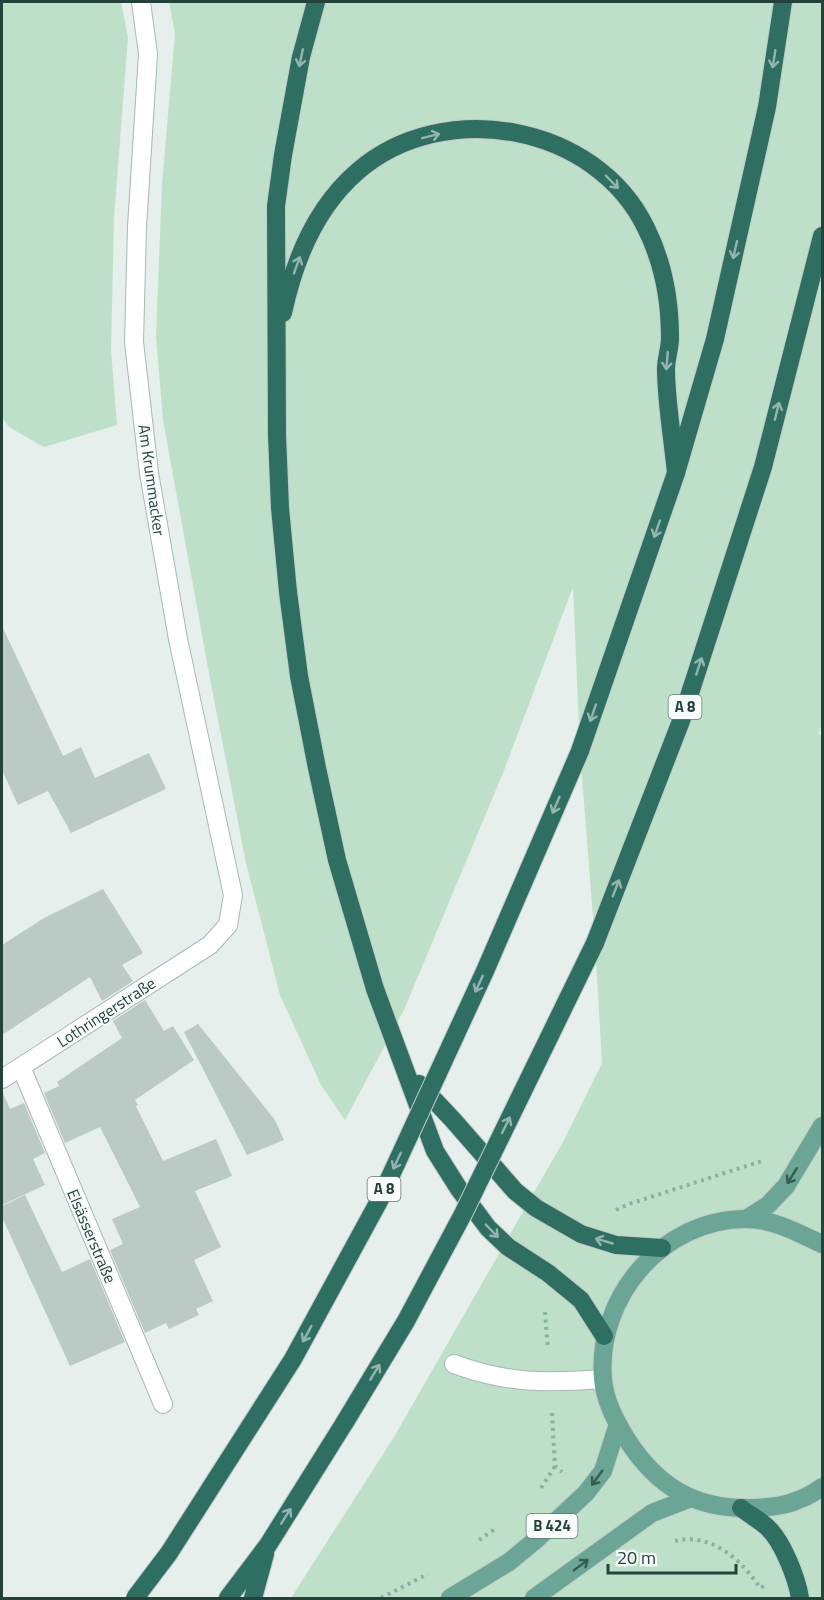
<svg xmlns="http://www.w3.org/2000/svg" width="824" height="1600" viewBox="0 0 824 1600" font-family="'Titillium Web',sans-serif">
  <rect width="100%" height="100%" fill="#e6efeb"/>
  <g fill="#bfe0c8">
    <path d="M2,2H121L128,37L114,218L111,350L117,425L44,447L9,427L2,417Z"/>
    <path d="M169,2H822V721L819,734L822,736V1598H291L394,1437L564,1140L602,1063L595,943L580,751L573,587L503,773L404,1010L345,1120L321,1085L280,995L246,863L210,679L163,420L156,336L162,184L175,34Z"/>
  </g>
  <g fill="#bbcac4">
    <path d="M2,626L63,756L81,747L95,778L149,753L166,789L71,833L48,791L18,805L2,770Z"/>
    <path d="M103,889L143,953L122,965L133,981L102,1001L90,977L2,1035V945L44,918Z"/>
    <path d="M145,1000L164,1031L173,1026L194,1060L135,1100L138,1105L136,1106L163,1161L216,1139L232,1176L195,1191L221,1247L194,1260L213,1301L196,1309L199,1315L169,1329L166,1323L145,1333L110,1250L123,1244L112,1219L140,1207L100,1127L65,1143L44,1093L59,1086L57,1082L122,1038L113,1021Z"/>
    <path d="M198,1024L275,1120L284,1140L247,1155L184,1032Z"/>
    <path d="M2,1091L10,1109L24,1103L45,1153L33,1159L45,1185L2,1205Z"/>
    <path d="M25,1195L62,1272L90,1259L125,1342L70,1366L2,1217V1206Z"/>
  </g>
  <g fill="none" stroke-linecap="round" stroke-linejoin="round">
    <g stroke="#a8b8b2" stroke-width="20">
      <g id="minor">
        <path d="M21,1067L163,1404"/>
        <path d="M2,1079L210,945L228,925L233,895L178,639L149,473L134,342L137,227L148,54L141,2"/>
        <path d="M454,1364C508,1384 547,1383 603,1379"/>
      </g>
    </g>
    <g stroke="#c2cac8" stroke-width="20">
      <g id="major">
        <path d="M746,1219L768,1205L786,1186L822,1126"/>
        <path d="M822,1244C798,1233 774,1219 746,1219C662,1219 596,1298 603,1379C605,1401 615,1420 626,1438C657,1487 695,1510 754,1508C769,1507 785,1506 798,1500C807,1497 815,1492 822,1487"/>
        <path d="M450,1598L509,1562L538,1538L586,1493L603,1471L618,1424"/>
        <path d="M534,1598L652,1513L691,1498"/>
      </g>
    </g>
    <g stroke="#c2cac8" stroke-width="20">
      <g id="highway">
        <path d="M316,2L301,57L283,155L276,206L277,435L280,508L288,592L299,676L317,768L337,860L375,989L435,1151L459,1189L488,1228L508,1247L548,1273L581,1300L604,1336"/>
        <path d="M283,313C294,261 316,207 358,171C444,97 596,124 646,228C663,262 670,300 670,338C670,348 666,359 666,369C666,401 673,441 676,473"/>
        <path d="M580,751L676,473L715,339L767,107L783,2"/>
        <path d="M595,943L681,721L763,467L822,236"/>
        <path d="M419,1084L453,1120L515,1191L536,1208L581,1234L600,1240L616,1245L662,1248"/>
        <path d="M741,1508C750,1515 761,1521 768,1528C783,1542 797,1579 800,1598"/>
        <path d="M228,1598L268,1545L345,1422"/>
        <path d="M253,1598L265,1554"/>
      </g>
    </g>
    <g stroke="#86b3a5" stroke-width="4" stroke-dasharray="3 4.5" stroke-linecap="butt">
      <path d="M616,1210L629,1204L765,1160"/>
      <path d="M545,1312L548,1349"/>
      <path d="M552,1413L555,1466L562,1472"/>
      <path d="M541,1488L555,1466"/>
      <path d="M479,1540L495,1529"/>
      <path d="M675,1541C711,1532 742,1560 760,1588L764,1586"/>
      <path d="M381,1598L428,1574"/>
    </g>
    <use href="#minor" stroke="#fff" stroke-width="18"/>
    <use href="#major" stroke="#6aa596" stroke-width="18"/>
    <use href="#highway" stroke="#2f6f62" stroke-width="18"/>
    <g stroke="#c2cac8" stroke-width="20" stroke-linecap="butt">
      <g id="highway-bridge">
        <path d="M345,1422L406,1321L463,1214L595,943"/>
        <path d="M135,1598L169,1553L293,1359L379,1201L485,971L580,751"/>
      </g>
    </g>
    <use href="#highway-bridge" stroke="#2f6f62" stroke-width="18"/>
  </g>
  <defs><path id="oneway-shaft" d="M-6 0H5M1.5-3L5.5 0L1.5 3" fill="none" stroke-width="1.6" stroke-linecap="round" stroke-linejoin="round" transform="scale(1.5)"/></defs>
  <g stroke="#93b5ae">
    <use href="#oneway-shaft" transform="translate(301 58) rotate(102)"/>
    <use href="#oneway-shaft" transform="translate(774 59) rotate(99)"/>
    <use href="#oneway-shaft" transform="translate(431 136) rotate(-14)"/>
    <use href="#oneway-shaft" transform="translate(612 182) rotate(46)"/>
    <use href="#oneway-shaft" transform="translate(735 250) rotate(103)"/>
    <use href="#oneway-shaft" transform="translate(297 265) rotate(-70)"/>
    <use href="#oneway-shaft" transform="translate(667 361) rotate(95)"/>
    <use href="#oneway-shaft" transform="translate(777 411) rotate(-76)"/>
    <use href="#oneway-shaft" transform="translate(657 529) rotate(109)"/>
    <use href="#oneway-shaft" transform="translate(699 666) rotate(-72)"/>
    <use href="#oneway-shaft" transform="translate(593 713) rotate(109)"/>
    <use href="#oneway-shaft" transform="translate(556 805) rotate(113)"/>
    <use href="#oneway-shaft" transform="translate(616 888) rotate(-69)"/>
    <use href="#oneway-shaft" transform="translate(479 984) rotate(115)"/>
    <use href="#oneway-shaft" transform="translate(506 1125) rotate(-64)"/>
    <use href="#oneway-shaft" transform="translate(397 1161) rotate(115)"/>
    <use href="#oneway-shaft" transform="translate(492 1231) rotate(46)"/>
    <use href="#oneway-shaft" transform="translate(604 1241) rotate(-164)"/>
    <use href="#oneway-shaft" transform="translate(307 1334) rotate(119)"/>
    <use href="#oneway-shaft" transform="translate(375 1372) rotate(-59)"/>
    <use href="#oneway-shaft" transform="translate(286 1516) rotate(-58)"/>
  </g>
  <g stroke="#365b51">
    <use href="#oneway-shaft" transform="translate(792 1176) rotate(122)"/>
    <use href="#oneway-shaft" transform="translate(597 1478) rotate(126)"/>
    <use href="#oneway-shaft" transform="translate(581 1565) rotate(-37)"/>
  </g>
  <g text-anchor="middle" stroke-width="4.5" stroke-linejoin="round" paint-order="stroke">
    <g fill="#f7fbf9" stroke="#637a73" stroke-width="1.5">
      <rect x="668.5" y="695" width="33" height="24" rx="4.5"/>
      <rect x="367.5" y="1177" width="33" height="24" rx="4.5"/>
      <rect x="526.5" y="1514" width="51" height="24" rx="4.5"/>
    </g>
    <g font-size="15" font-weight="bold" fill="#24423a">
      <text x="685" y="712">A 8</text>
      <text x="384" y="1194">A 8</text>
      <text x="552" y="1531">B 424</text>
    </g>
    <g font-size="16" fill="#24423a" stroke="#f7fbf9">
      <text transform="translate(152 480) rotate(82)" y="6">Am Krummacker</text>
      <text transform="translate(106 1012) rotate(-33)" y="6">Lothringerstraße</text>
      <text transform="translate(92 1236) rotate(67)" y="6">Elsässerstraße</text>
    </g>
  </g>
  <rect width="824" height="1600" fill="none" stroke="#24423a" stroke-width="6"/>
  <path d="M608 1564v9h128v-9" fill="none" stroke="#24423a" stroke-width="3"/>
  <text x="617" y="1564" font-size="18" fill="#24423a" stroke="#f7fbf9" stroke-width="4.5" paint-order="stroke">20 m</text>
</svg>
